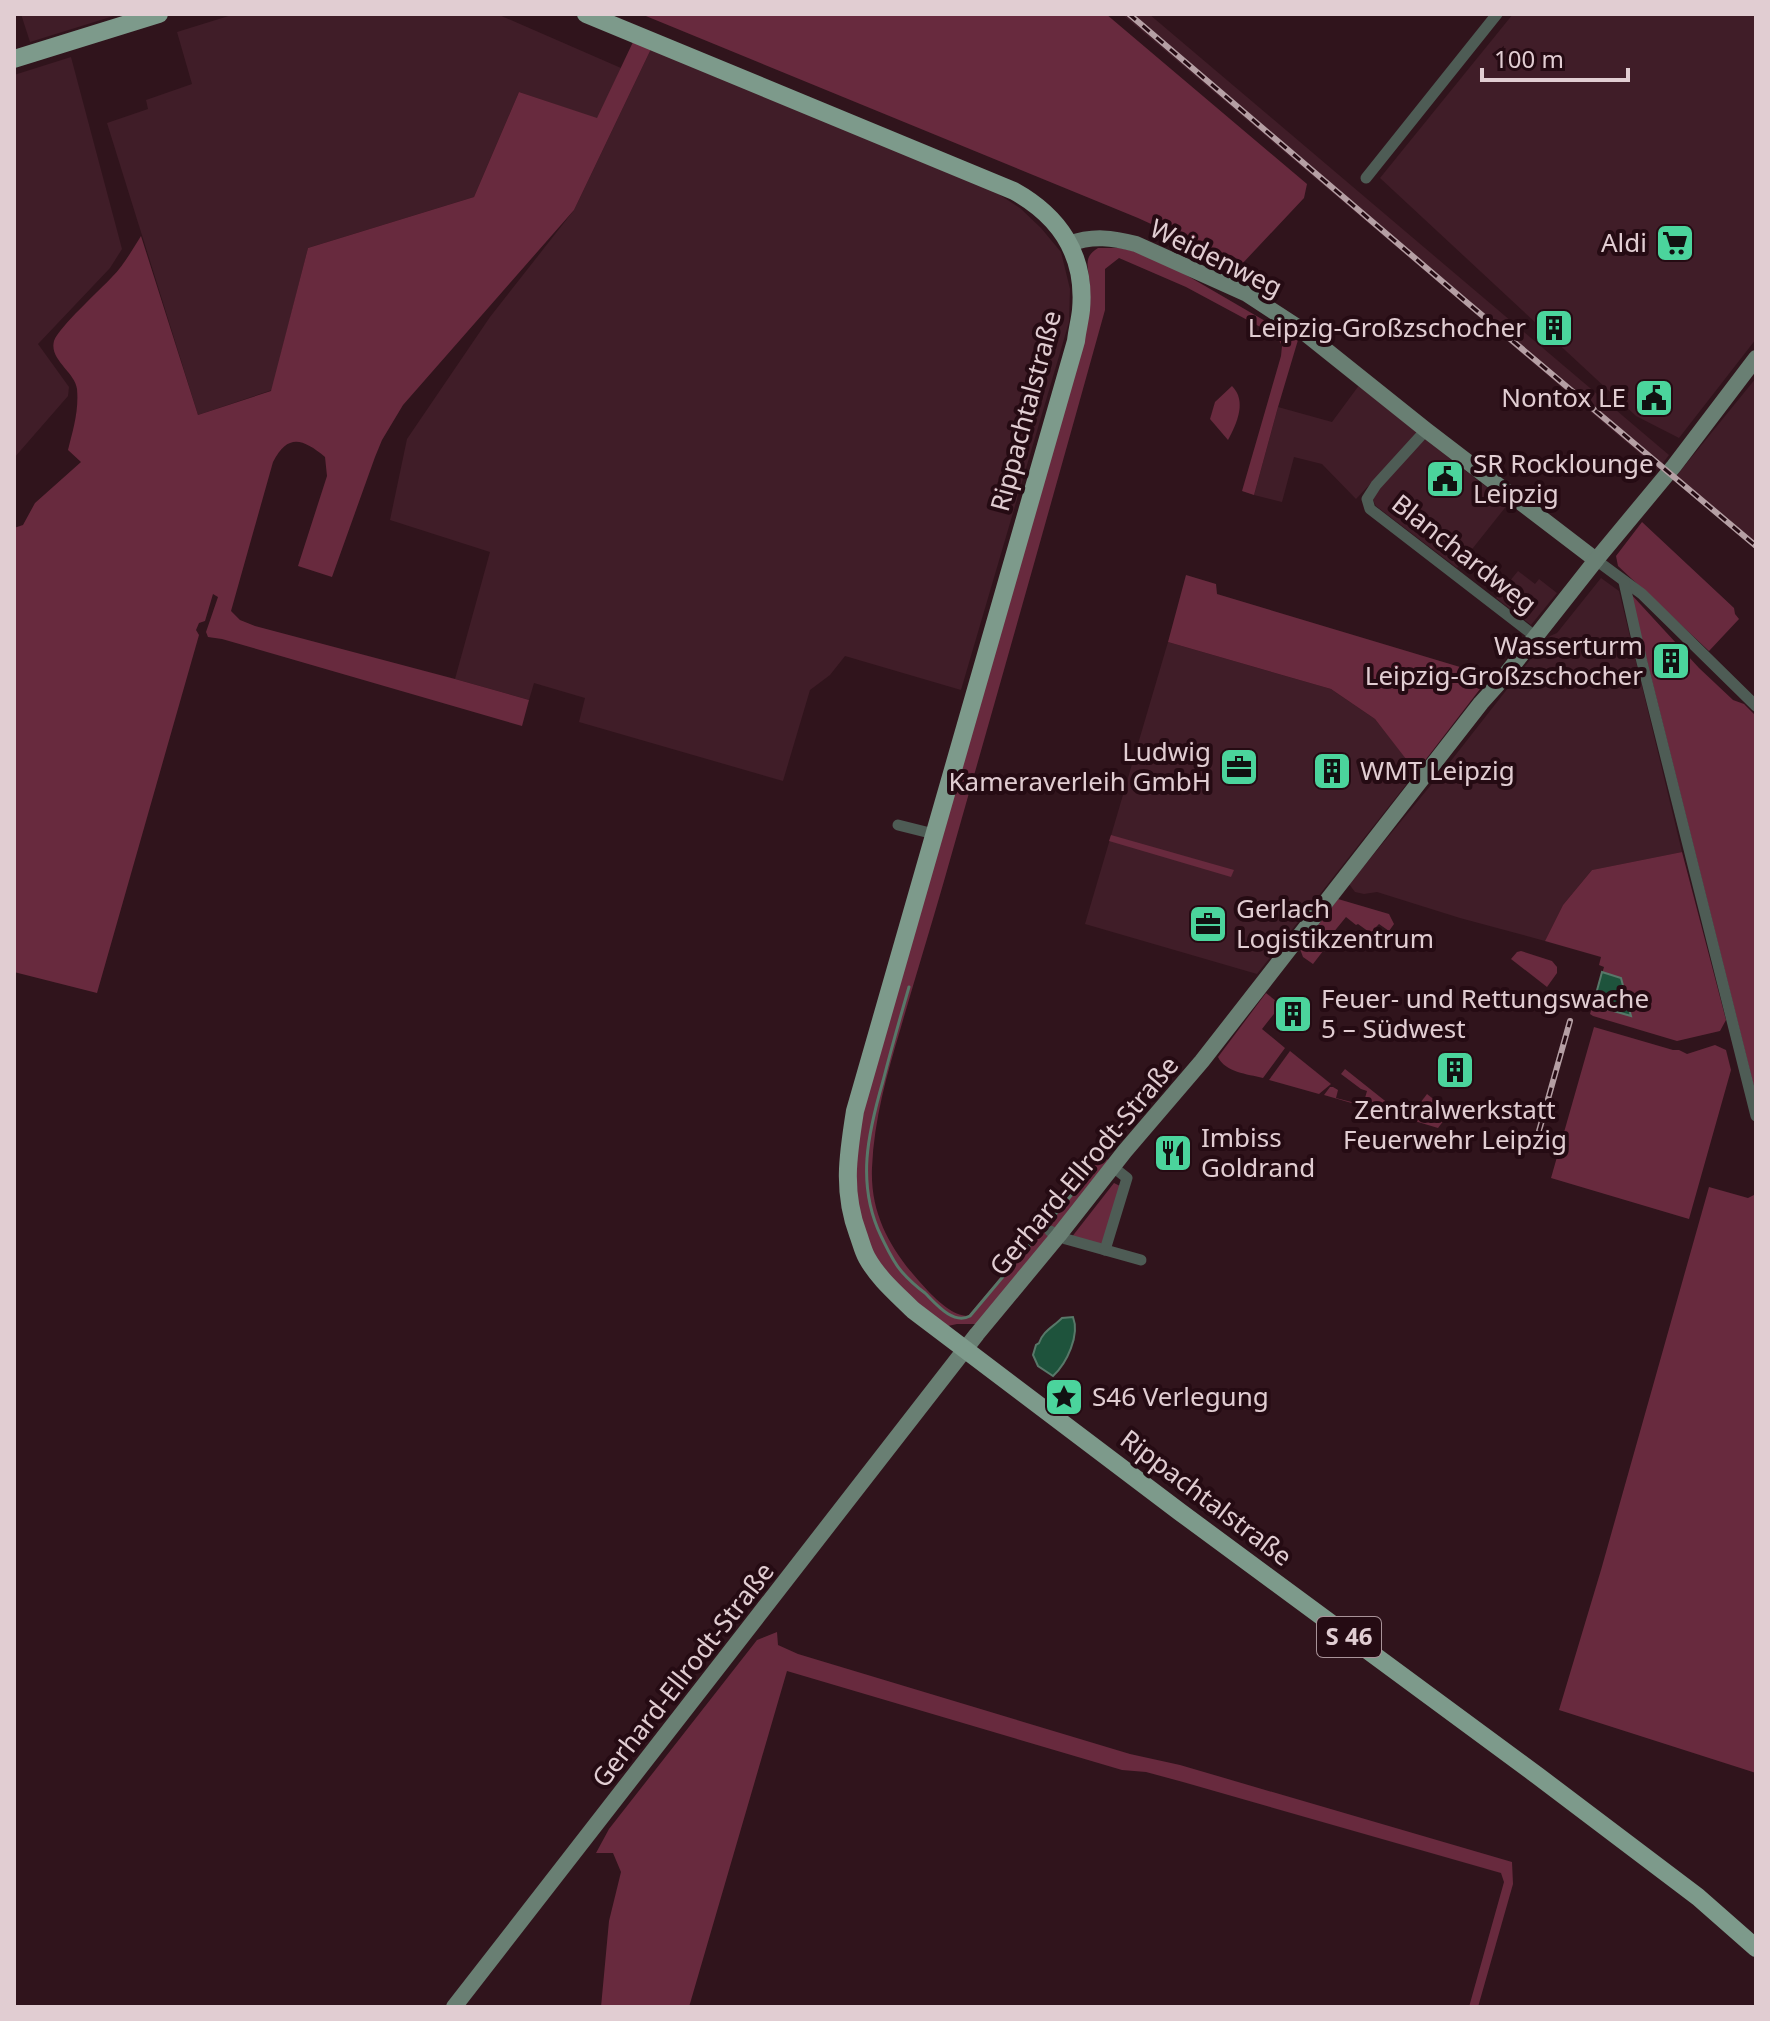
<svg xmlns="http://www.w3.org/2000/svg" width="1770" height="2021" viewBox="0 0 1770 2021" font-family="'Noto Sans',sans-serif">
  <rect width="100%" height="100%" fill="#30141c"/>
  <g fill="#401d28">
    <path d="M21,14H120L30,42Z"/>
    <path d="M235,14H497L621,68L598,119L519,92L474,197L308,248L272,390L198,415L107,123L148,109L146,100L192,84L177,32Z"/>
    <path d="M1122,14H1149L1669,455L1666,459L1658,469Z"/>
    <path d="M1513,14H1756V339L1679,438L1636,416L1380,178Z"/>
    <path d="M651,49L983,184L1020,208L1041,228L1061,252L1070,289L1069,322L961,690L845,656L830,675L810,690L783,781L579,722L585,698L534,683L529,700L455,679L490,552L390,520L407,439L490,317L574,210Z"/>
    <path d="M71,57L122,249L110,268L38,344L69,387L68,396L14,458V75Z"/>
    <path d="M1756,378V550L1673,480Z"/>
    <path d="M1360,384L1420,431L1356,499L1322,464L1294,457L1282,502L1254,495L1278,407L1332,422Z"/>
    <path d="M1425,439L1508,504L1457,568L1376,506L1373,500L1374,493L1396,467Z"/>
    <path d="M1518,571L1535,584L1539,579L1557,593L1531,625L1496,598Z"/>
    <path d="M1601,578L1619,591L1682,852L1592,870L1563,905L1545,941L1460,918L1377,892L1364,894L1355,892L1349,884L1450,762L1540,647L1550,636L1557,633Z"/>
    <path d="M1168,642L1331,689L1375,719L1406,758L1420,767L1257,974L1085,924Z"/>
  </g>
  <g fill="#682a3e">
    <path d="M641,14H1106L1307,184L1304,198L1241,265L1138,218Z"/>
    <path d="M633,42L651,49L574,210L403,405L382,440L375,457L332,577L298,566L327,476L325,457C303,439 288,433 273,462L231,611L240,620L255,626L455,679L529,700L522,726L222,639L208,637L206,632L218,597L213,594L205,621L199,623L196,630L199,635L97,993L14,972V528L23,525L35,503L81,462L68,450C73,430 79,411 77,389C75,372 49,360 54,341C59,327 100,290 112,277C124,265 132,250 141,236L198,415L271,391L308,248L474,197L519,92L597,118Z"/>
    <path d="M1098,248H1120L1142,253L1181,272L1298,340L1278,407L1254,495L1242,491L1281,356L1282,346L1277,336L1186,287L1119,258L1105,269V310C1052,501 998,691 944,881C930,930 915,978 901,1027C887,1074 874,1119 872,1168C870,1219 895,1256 928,1291C938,1301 953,1316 968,1316L1102,1156L1110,1161L977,1324H957L948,1326L920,1305L888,1276L870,1248L855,1198L858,1125L1089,297C1089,290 1090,283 1089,277C1087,263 1085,256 1098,248Z"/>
    <path d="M1232,386C1247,401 1237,423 1228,440L1210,419L1215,402Z"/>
    <path d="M1642,522L1734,608L1735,614L1739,619L1709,651L1618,566L1616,556Z"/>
    <path d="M1186,575L1216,584L1217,594L1490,676L1420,767L1406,759L1375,719L1331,689L1168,642Z"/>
    <path d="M1630,593L1699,668L1733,700L1744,704L1756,716V1095Z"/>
    <path d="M1111,835L1234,870L1231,877L1109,841Z"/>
    <path d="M1682,852L1726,1020L1720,1031L1677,1041L1593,1016L1590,1014L1604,967L1599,965L1601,957L1545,941L1563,905L1592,870Z"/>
    <path d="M1338,899L1389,914L1394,924L1389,931L1379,924L1376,927L1384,934L1380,938L1384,941L1383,942L1358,924L1356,925L1346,917L1328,939L1330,942L1313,964L1303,957L1300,949Z"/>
    <path d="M1521,951L1552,961L1557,967V973L1547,987L1511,959L1517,952Z"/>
    <path d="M1266,993L1281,1005L1262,1029L1285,1048L1263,1078C1247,1074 1225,1072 1218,1057Z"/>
    <path d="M1594,1027L1673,1050H1679L1687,1054L1715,1045L1726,1050L1731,1070L1689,1219L1551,1178Z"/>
    <path d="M1290,1051L1331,1084L1319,1094L1269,1080Z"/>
    <path d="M1345,1069L1404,1116L1403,1118L1324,1095L1330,1087H1333L1338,1090L1336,1098L1363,1105L1367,1091L1361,1089L1341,1074Z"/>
    <path d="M1427,1094L1450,1112L1438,1128L1408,1119Z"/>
    <path d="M1114,1183L1120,1186L1102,1246L1071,1238Z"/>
    <path d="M1709,1187L1748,1198L1756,1194V1773L1559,1710L1601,1570Z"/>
    <path d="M777,1632L778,1645L798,1654L1130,1754L1180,1765L1512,1862L1513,1884L1478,2007H1469L1504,1882L1501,1873L1183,1782L1146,1772L1122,1770L787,1671L689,2007H601L609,1921L621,1872L613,1853H596L609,1829L757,1640Z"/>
  </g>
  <g fill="#1e533c" stroke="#587869" stroke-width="2">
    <path d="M1602,972L1621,978L1631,1016L1593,1005Z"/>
    <path d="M1073,1317C1080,1335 1067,1363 1053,1376L1038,1366L1033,1355L1036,1345L1039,1343C1043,1331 1053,1327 1062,1318Z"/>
  </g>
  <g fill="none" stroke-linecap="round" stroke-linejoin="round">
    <path stroke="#587869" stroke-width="3" d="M909,987C900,1018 891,1050 883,1081C868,1133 856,1184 881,1236C887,1248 893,1262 902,1272C909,1280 917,1287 925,1293C936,1304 953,1325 970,1316L1090,1173"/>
    <g stroke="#4e5c55" stroke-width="11">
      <path d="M1366,178L1497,14"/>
      <path d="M1426,430L1376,485L1367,499L1370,509L1536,637"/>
      <path d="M1596,560L1642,594L1756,706"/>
      <path d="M1624,582L1642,662L1756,1116"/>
      <path d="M898,825L934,834"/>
      <path d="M1050,1231L1066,1239L1141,1260"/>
      <path d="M1105,1250L1127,1178L1113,1167"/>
    </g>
    <g stroke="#697f73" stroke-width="16">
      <path d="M1069,244C1093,235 1113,238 1136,244L1247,294L1296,326L1426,430L1596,560"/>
      <path d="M454,2007L977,1334L1059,1235L1125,1151L1202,1061L1481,703L1499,683L1596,560L1674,466L1756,358"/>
    </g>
    <g stroke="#7d9a8b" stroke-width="18">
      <path d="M586,14L1014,191C1059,216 1086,255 1081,310C1080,320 1077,331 1076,341L855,1111C848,1155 842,1191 858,1234C861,1242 863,1251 867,1258C878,1278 897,1294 913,1310L1180,1512L1538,1776L1698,1897L1756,1948"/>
      <path d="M14,59L159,14"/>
    </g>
    <g stroke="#b59fa4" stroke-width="6">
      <g id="rail">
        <path d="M1129,14L1464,300L1756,546"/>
        <path d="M1539,1131L1570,1021"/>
      </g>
    </g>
    <use href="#rail" stroke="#250b13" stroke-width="3" stroke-dasharray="9" stroke-linecap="butt"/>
  </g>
  <defs>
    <g id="supermarket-square" transform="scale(2)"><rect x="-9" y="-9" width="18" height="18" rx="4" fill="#4bd49c" stroke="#250b13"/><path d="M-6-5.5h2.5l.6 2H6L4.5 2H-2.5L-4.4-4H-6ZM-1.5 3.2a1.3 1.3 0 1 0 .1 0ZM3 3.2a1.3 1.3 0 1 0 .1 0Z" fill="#111"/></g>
    <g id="building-square" transform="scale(2)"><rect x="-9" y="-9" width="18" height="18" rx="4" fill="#4bd49c" stroke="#250b13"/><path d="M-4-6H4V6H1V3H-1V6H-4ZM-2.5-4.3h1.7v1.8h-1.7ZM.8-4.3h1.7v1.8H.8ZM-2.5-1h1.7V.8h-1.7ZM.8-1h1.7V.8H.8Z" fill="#111"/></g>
    <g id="civic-square" transform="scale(2)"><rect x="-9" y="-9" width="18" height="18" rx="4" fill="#4bd49c" stroke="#250b13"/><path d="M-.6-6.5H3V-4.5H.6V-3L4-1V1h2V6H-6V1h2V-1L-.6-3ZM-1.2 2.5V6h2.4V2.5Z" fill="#111"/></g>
    <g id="office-square" transform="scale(2)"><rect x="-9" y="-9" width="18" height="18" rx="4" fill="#4bd49c" stroke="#250b13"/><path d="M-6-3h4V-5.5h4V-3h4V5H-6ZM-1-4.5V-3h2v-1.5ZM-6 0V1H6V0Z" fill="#111"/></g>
    <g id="restaurant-square" transform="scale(2)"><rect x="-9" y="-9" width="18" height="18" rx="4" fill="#4bd49c" stroke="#250b13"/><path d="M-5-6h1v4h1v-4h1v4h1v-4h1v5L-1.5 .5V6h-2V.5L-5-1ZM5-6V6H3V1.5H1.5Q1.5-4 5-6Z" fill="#111"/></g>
    <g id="sight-square" transform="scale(2)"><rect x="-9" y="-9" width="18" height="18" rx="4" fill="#4bd49c" stroke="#250b13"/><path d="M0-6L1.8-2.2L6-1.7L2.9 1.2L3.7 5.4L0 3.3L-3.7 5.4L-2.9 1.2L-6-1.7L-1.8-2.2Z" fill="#111"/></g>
  </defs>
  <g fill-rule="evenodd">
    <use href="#supermarket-square" x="1675" y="243"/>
    <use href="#building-square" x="1554" y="328"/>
    <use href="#civic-square" x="1654" y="398"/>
    <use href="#civic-square" x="1445" y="479"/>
    <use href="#building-square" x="1671" y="661"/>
    <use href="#office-square" x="1239" y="767"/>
    <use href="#building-square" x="1332" y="771"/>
    <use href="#office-square" x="1208" y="924"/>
    <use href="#building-square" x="1293" y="1014"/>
    <use href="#building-square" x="1455" y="1070"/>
    <use href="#restaurant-square" x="1173" y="1153"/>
    <use href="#sight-square" x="1064" y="1397"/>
  </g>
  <g text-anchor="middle" stroke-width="8" stroke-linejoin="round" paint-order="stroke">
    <rect fill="#250b13" stroke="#a99399" stroke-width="2" x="1317" y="1617" width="64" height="40" rx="6"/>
    <g font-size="24" font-weight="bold" fill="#e1cdd2">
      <text x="1349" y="1645">S 46</text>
    </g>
    <g font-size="26" fill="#e1cdd2" stroke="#250b13" text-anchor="start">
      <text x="1647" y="252" text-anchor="end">Aldi</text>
      <text x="1526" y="337" text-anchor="end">Leipzig-Großzschocher</text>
      <text x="1626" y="407" text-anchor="end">Nontox LE</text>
      <text x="1473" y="473">SR Rocklounge<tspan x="1473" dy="30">Leipzig</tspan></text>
      <text x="1643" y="655" text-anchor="end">Wasserturm<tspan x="1643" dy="30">Leipzig-Großzschocher</tspan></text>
      <text x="1211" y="761" text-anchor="end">Ludwig<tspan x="1211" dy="30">Kameraverleih GmbH</tspan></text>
      <text x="1360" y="780">WMT Leipzig</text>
      <text x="1236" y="918">Gerlach<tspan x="1236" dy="30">Logistikzentrum</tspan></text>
      <text x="1321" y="1008">Feuer- und Rettungswache<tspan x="1321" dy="30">5 – Südwest</tspan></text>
      <text x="1455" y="1119" text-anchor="middle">Zentralwerkstatt<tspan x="1455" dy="30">Feuerwehr Leipzig</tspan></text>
      <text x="1201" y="1147">Imbiss<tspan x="1201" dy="30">Goldrand</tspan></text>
      <text x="1092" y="1406">S46 Verlegung</text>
    </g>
    <g font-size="26" fill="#e1cdd2" stroke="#250b13">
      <text transform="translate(1216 258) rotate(26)" y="9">Weidenweg</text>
      <text transform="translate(1026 411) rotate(-75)" y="9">Rippachtalstraße</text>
      <text transform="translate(1464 554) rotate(38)" y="9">Blanchardweg</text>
      <text transform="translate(1084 1166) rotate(-50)" y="9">Gerhard-Ellrodt-Straße</text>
      <text transform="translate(1206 1498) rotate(37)" y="9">Rippachtalstraße</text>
      <text transform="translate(683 1675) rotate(-52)" y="9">Gerhard-Ellrodt-Straße</text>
    </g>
  </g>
  <rect width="1770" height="2021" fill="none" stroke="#e1cdd2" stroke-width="32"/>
  <path d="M1482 68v12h146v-12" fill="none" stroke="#e1cdd2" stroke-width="4"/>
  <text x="1494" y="68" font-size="24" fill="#e1cdd2" stroke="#250b13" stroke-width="6" paint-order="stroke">100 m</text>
</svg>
